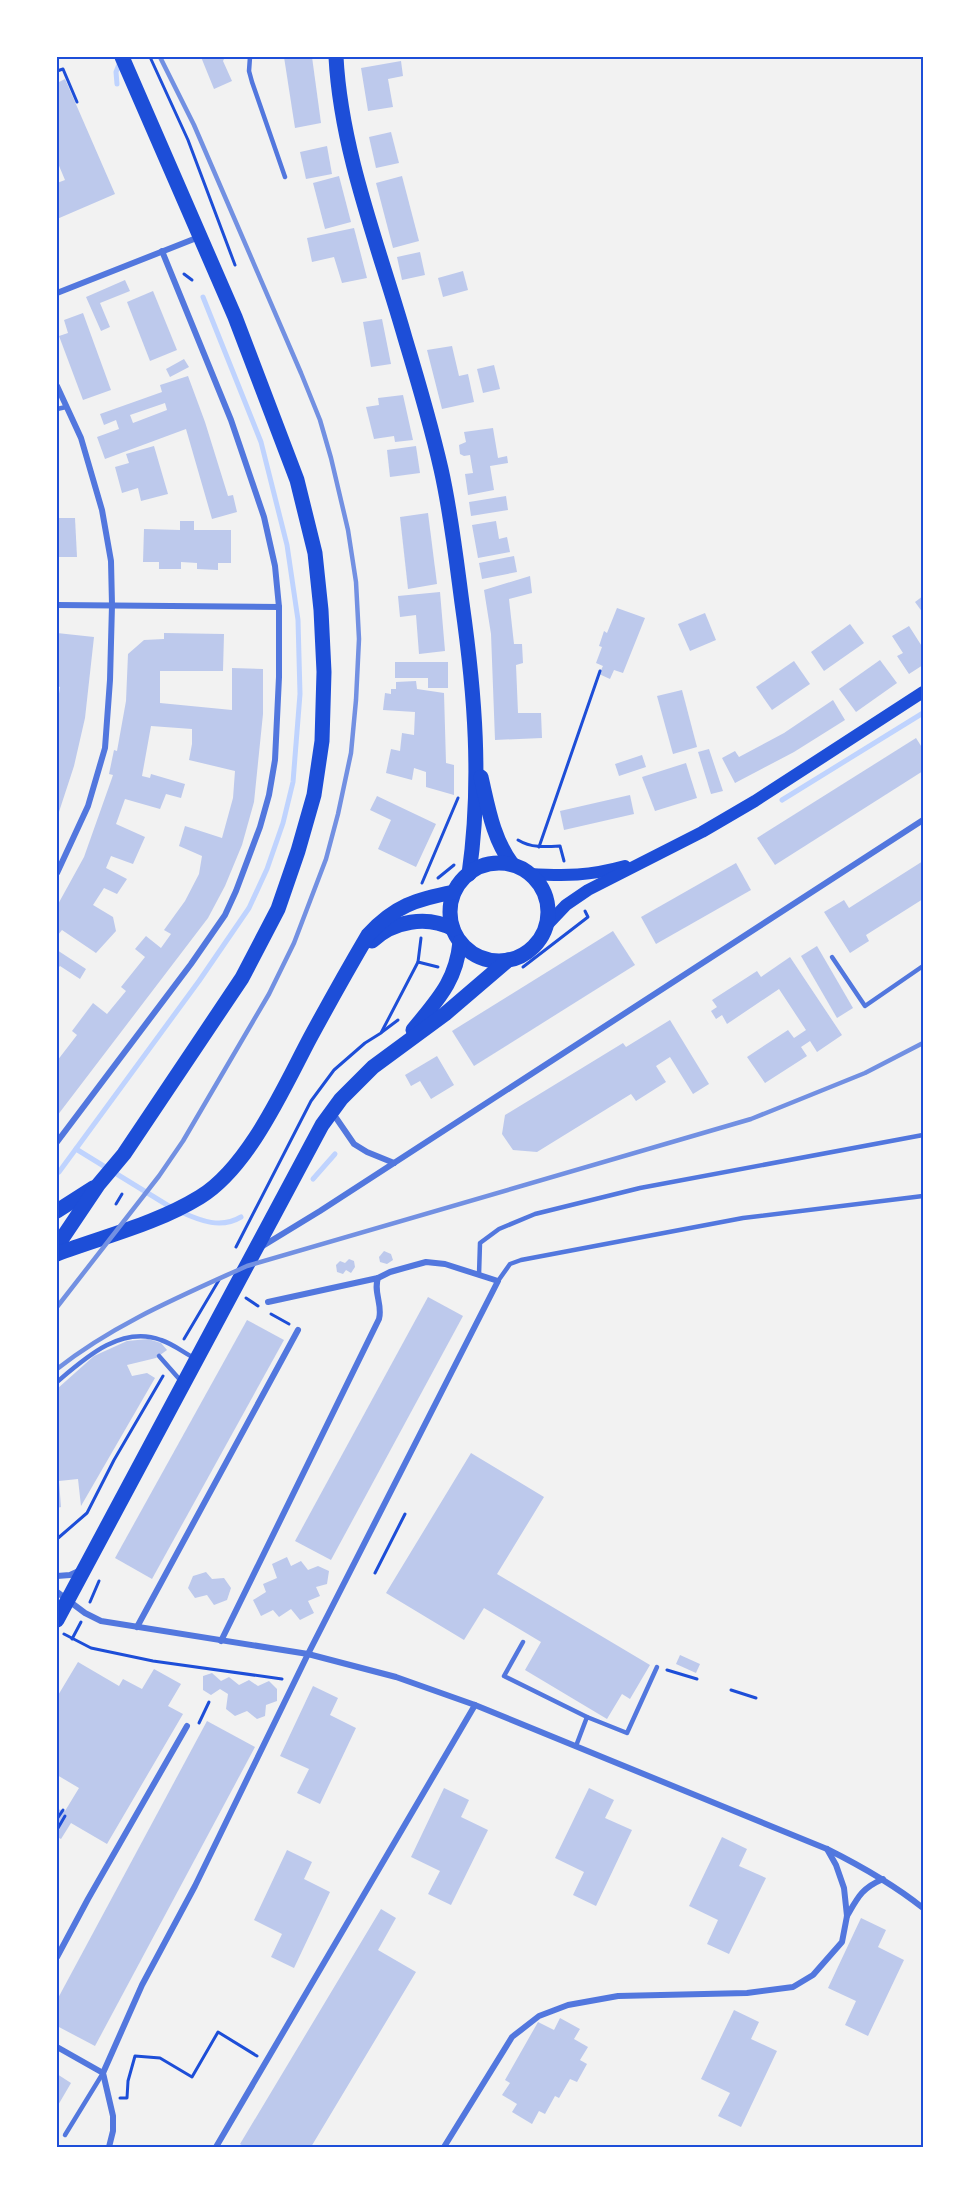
<svg xmlns="http://www.w3.org/2000/svg" width="980" height="2204" viewBox="0 0 980 2204" font-family="'Roboto Serif',serif">
  <rect width="100%" height="100%" fill="#f2f2f2"/>
  <g fill="none" stroke-linecap="round" stroke-linejoin="round">
    <g stroke="#bfd3fe" stroke-width="5">
      <path d="M117,84L116,72L120,62"/>
      <path d="M782,800L923,713"/>
      <path d="M76,1149L172,1208"/>
      <path d="M59,1172L199,981L249,908L267,869L283,823L293,782L300,694L298,620L287,545L261,442L203,297"/>
      <path d="M313,1179L335,1154"/>
      <path d="M181,1212C201,1221 221,1229 241,1217"/>
    </g>
  </g>
  <g fill="#bdc9ec" fill-rule="evenodd">
    <path d="M201,57H225L223,61L232,81L214,89Z"/>
    <path d="M284,57H312L321,123L295,128Z"/>
    <path d="M401,61L403,76L388,79L393,107L368,111L361,68Z"/>
    <path d="M65,79L115,194L57,219V183L65,180L57,161V83Z"/>
    <path d="M391,132L399,163L376,168L369,137Z"/>
    <path d="M327,146L332,174L306,179L300,152Z"/>
    <path d="M339,176L351,222L325,229L313,183Z"/>
    <path d="M402,176L419,241L393,248L376,183Z"/>
    <path d="M354,228L367,278L342,283L334,257L312,262L307,238Z"/>
    <path d="M420,252L425,275L402,280L397,257Z"/>
    <path d="M463,271L468,290L443,297L438,278Z"/>
    <path d="M125,280L130,291L100,303L110,327L101,331L86,297Z"/>
    <path d="M153,291L177,350L150,361L127,302Z"/>
    <path d="M83,313L111,390L83,400L59,336L68,333L64,320Z"/>
    <path d="M382,319L391,364L371,367L363,322Z"/>
    <path d="M452,346L459,376L468,374L474,402L442,409L427,350Z"/>
    <path d="M184,359L189,367L170,377L166,369Z"/>
    <path d="M494,365L500,389L483,393L477,369Z"/>
    <path d="M188,376L205,422L228,496L233,495L237,512L212,519L186,429L105,459L97,437L119,429L116,420L104,425L100,414L162,392L160,385ZM165,403L167,410L133,423L130,415Z"/>
    <path d="M403,395L413,440L395,442L394,436L374,439L366,407L379,405L378,398Z"/>
    <path d="M493,428L498,458L507,456L508,463L490,466L494,490L468,495L465,474L473,473L470,455L464,456L460,454L459,445L466,442L464,432Z"/>
    <path d="M154,446L168,494L141,501L138,488L122,493L115,467L129,463L126,454Z"/>
    <path d="M416,446L420,473L390,477L387,450Z"/>
    <path d="M506,496L508,510L471,516L469,502Z"/>
    <path d="M428,513L437,584L408,589L400,517Z"/>
    <path d="M57,518H75L77,557H57Z"/>
    <path d="M180,521H194V530H231V563H218V570L197,569V563L181,562V569H159V562H143L144,529L180,530Z"/>
    <path d="M496,521L499,539L507,537L510,552L478,558L472,525Z"/>
    <path d="M514,556L517,572L482,579L479,563Z"/>
    <path d="M530,576L532,593L509,599L514,644H522L523,663L516,665L518,713H541L542,738L495,740L491,634L484,590Z"/>
    <path d="M440,592L445,651L419,654L416,615L400,617L398,596Z"/>
    <path d="M923,596V613L915,602Z"/>
    <path d="M617,608L645,618L623,673L614,670L610,679L599,674L603,666L596,663L602,647L599,646L604,631L607,633Z"/>
    <path d="M705,613L716,640L690,651L678,624Z"/>
    <path d="M850,624L864,643L824,671L811,652Z"/>
    <path d="M909,626L923,648V665L909,674L897,656L903,653L892,636Z"/>
    <path d="M57,633L94,637L85,718L74,766L57,818L59,752H57V707L60,687L57,686Z"/>
    <path d="M164,633L224,634L223,671H160V703L232,710V668L263,669V714L254,802L242,845L225,886L208,918L57,1116V1061L77,1035L72,1031L93,1003L107,1014L126,991L121,987L145,957L135,949L146,936L161,948L171,934L164,930L185,901L199,874L202,856L179,846L185,826L222,838L233,798L235,771L189,760L192,744V729L151,726L142,776L150,778L151,774L185,784L181,798L166,794L160,809L125,799L116,824L145,837L133,864L111,856L106,868L127,879L117,894L104,888L93,905L113,917L116,931L96,953L62,930L57,936V906L84,857L112,778L113,775L109,774L114,750L117,751L126,701L128,654L144,640L164,639Z"/>
    <path d="M880,660L897,683L856,712L839,689Z"/>
    <path d="M794,661L810,684L772,710L756,687Z"/>
    <path d="M395,662H448V688H428V678H395Z"/>
    <path d="M416,681L417,689L444,693L446,763L454,765V795L426,787V772L414,768L412,780L386,773L391,749L400,751L402,733L414,735L415,712L383,710L385,693L391,694V689H396V682Z"/>
    <path d="M682,690L697,747L673,754L657,696Z"/>
    <path d="M833,700L845,720L794,752L735,783L722,758L735,751L739,757L784,733Z"/>
    <path d="M916,738L923,749V771L775,865L757,838Z"/>
    <path d="M709,749L723,791L711,794L698,752Z"/>
    <path d="M642,755L646,767L619,776L615,764Z"/>
    <path d="M686,763L697,798L655,811L642,777Z"/>
    <path d="M630,795L634,814L564,830L560,811Z"/>
    <path d="M377,796L436,824L416,867L378,849L391,820L370,810Z"/>
    <path d="M923,861V899L866,935L869,941L850,953L824,912L844,900L849,908Z"/>
    <path d="M736,863L751,890L656,944L641,917Z"/>
    <path d="M613,931L635,965L474,1066L452,1031Z"/>
    <path d="M817,946L853,1008L837,1018L801,956Z"/>
    <path d="M57,950L86,969L80,979L60,966L57,969Z"/>
    <path d="M790,957L842,1035L817,1052L810,1041L801,1047L807,1056L765,1083L747,1057L788,1030L794,1038L806,1030L779,989L727,1024L722,1015L716,1019L711,1011L717,1007L712,1000L757,971L761,977Z"/>
    <path d="M670,1020L709,1084L693,1094L670,1057L656,1066L666,1082L636,1101L631,1094L537,1152L513,1150L502,1134L505,1115L623,1043L626,1047Z"/>
    <path d="M437,1056L454,1085L431,1099L420,1081L411,1086L405,1075Z"/>
    <path d="M384,1251L391,1254L393,1260L387,1264L380,1262L379,1257Z"/>
    <path d="M349,1259L354,1261L355,1267L351,1273L346,1270L343,1274L337,1272L336,1265L340,1261L345,1263Z"/>
    <path d="M428,1297L463,1316L331,1560L295,1541Z"/>
    <path d="M247,1320L284,1340L152,1579L115,1558Z"/>
    <path d="M148,1339L161,1343L167,1350L156,1358L127,1365L132,1376L147,1373L155,1378L81,1506L78,1479L59,1481L61,1507L57,1508V1389L94,1356L127,1341Z"/>
    <path d="M471,1453L544,1497L497,1574L650,1665L630,1699L622,1694L607,1719L525,1670L541,1642L484,1608L464,1640L386,1593Z"/>
    <path d="M287,1557L291,1566L301,1561L308,1570L318,1566L329,1571L327,1584L316,1587L320,1596L308,1601L314,1613L300,1620L291,1609L279,1617L273,1610L261,1616L253,1600L266,1592L263,1584L277,1578L272,1564Z"/>
    <path d="M206,1572L212,1579L224,1578L231,1588L227,1600L214,1605L207,1595L195,1598L188,1588L193,1576Z"/>
    <path d="M680,1655L700,1664L696,1673L676,1664Z"/>
    <path d="M78,1662L119,1686L123,1679L142,1689L154,1669L181,1684L168,1706L183,1714L107,1844L71,1823L61,1839L57,1837V1809L65,1811L79,1788L57,1775V1697Z"/>
    <path d="M212,1673L221,1681L229,1677L239,1685L249,1680L258,1686L269,1681L277,1689V1701L266,1705L265,1716L257,1719L247,1711L235,1716L226,1709L228,1694L220,1689L211,1695L203,1690V1676Z"/>
    <path d="M313,1686L338,1698L330,1715L356,1728L320,1804L297,1793L309,1769L280,1756Z"/>
    <path d="M207,1721L255,1747L95,2046L57,2026V2000Z"/>
    <path d="M444,1788L469,1800L461,1817L488,1830L451,1905L428,1894L440,1871L411,1857Z"/>
    <path d="M589,1788L614,1800L605,1818L632,1830L596,1906L573,1895L584,1872L555,1858Z"/>
    <path d="M722,1837L747,1849L739,1866L766,1878L729,1954L707,1944L718,1920L689,1906Z"/>
    <path d="M287,1850L312,1862L304,1879L330,1892L294,1968L271,1957L282,1934L254,1920Z"/>
    <path d="M381,1909L396,1918L378,1950L416,1972L311,2147H245L240,2144Z"/>
    <path d="M861,1918L886,1930L878,1947L904,1960L868,2036L845,2025L856,2001L828,1988Z"/>
    <path d="M734,2010L759,2022L751,2039L777,2051L741,2127L718,2116L730,2093L701,2079Z"/>
    <path d="M560,2018L580,2029L574,2039L588,2047L580,2060L587,2064L577,2082L570,2079L559,2098L555,2096L545,2114L539,2111L532,2124L512,2112L517,2104L502,2095L510,2083L505,2080L538,2022L554,2030Z"/>
    <path d="M57,2074L71,2083L57,2107Z"/>
  </g>
  <g fill="none" stroke-linecap="round" stroke-linejoin="round">
    <g stroke="#1d4ed8" stroke-width="3">
      <path d="M150,57L188,140L235,265"/>
      <path d="M57,71L63,69L77,102"/>
      <path d="M184,274L192,280"/>
      <path d="M518,840C531,848 545,847 560,846L564,861"/>
      <path d="M539,847L600,671"/>
      <path d="M438,878L454,865"/>
      <path d="M422,883L458,798"/>
      <path d="M421,938L418,962L438,967"/>
      <path d="M523,967L588,917L585,911"/>
      <path d="M382,1032L398,1020"/>
      <path d="M116,1204L122,1194"/>
      <path d="M236,1247L311,1101L334,1070L365,1043L381,1033L418,962"/>
      <path d="M246,1298L258,1306"/>
      <path d="M271,1314L289,1324"/>
      <path d="M184,1339L219,1280"/>
      <path d="M57,1539L87,1513L114,1460L163,1376"/>
      <path d="M375,1573L405,1514"/>
      <path d="M90,1602L99,1581"/>
      <path d="M64,1634L91,1648L153,1661L282,1679"/>
      <path d="M72,1639L81,1622"/>
      <path d="M667,1670L697,1679"/>
      <path d="M731,1690L756,1698"/>
      <path d="M199,1723L209,1702"/>
      <path d="M57,1819L63,1810"/>
      <path d="M57,1827L58,1828L65,1816"/>
      <path d="M120,2098H127L128,2081L135,2056L160,2058L192,2077L218,2032L257,2056"/>
    </g>
    <g stroke="#5277de" stroke-width="4.5">
      <path d="M250,57L249,71L252,82L285,177"/>
      <path d="M57,409L66,407"/>
      <path d="M832,957L865,1006L923,966"/>
      <path d="M479,1275L480,1243L499,1229L535,1214L640,1188L923,1135"/>
      <path d="M498,1281L510,1264L521,1260L743,1218L923,1196"/>
      <path d="M159,1356L181,1381"/>
      <path d="M57,1382C85,1358 121,1325 161,1340C173,1344 183,1352 194,1358"/>
      <path d="M523,1642L504,1676L587,1717"/>
      <path d="M576,1746L587,1717L627,1733L657,1667"/>
      <path d="M65,2135L103,2073"/>
    </g>
    <g stroke="#5277de" stroke-width="6">
      <path d="M57,293L199,237"/>
      <path d="M57,386L81,438L102,510L111,561L112,605L110,680L105,748L88,806L57,873"/>
      <path d="M57,605L279,607"/>
      <path d="M332,1112L354,1144L367,1152L394,1163"/>
      <path d="M57,1142L191,964L225,915L236,891L260,827L269,795L275,760L279,677V607L275,566L264,517L231,420L162,251"/>
      <path d="M261,1247L320,1211L923,820"/>
      <path d="M268,1302L378,1278"/>
      <path d="M57,1576L70,1575L81,1570"/>
      <path d="M57,1592L85,1613L101,1621L308,1654L396,1677L475,1705L827,1849C861,1866 893,1884 923,1908"/>
      <path d="M137,1627L298,1330"/>
      <path d="M847,1916C858,1897 862,1888 883,1879"/>
      <path d="M57,1957L88,1899L187,1726"/>
      <path d="M57,2047L103,2073"/>
      <path d="M109,2147L113,2131V2116L103,2073L142,1985L195,1886L308,1654L498,1281L445,1264L426,1262L390,1272L378,1278C373,1292 383,1305 379,1319L221,1641"/>
      <path d="M216,2147L475,1705"/>
      <path d="M444,2147L512,2037L539,2016L568,2005L618,1996L747,1993L793,1987L813,1975L842,1942L847,1916L844,1888L836,1865L827,1849"/>
    </g>
    <g stroke="#1d4ed8" stroke-width="12">
      <path d="M530,874C566,876 589,876 625,866"/>
      <path d="M548,924L566,905L588,890L702,832L755,801L923,692"/>
    </g>
    <g stroke="#1d4ed8" stroke-width="15">
      <path d="M336,57C341,152 379,247 405,338C418,381 431,425 441,469C451,513 456,558 462,603C475,694 482,782 469,874"/>
      <path d="M481,777C488,807 493,839 512,864"/>
      <circle cx="499" cy="912" r="49"/>
      <path d="M372,941C393,921 427,915 453,929"/>
      <path d="M413,1030C437,1000 456,982 460,942"/>
      <path d="M57,1211L93,1188"/>
      <path d="M57,1246L98,1185L124,1154L242,978L278,909L298,851L314,795L322,741L324,672L321,610L315,553L297,480L235,317L122,57"/>
      <path d="M57,1254C105,1236 156,1224 200,1197C249,1167 284,1087 310,1038C329,1003 348,969 368,935C394,906 417,899 454,892"/>
      <path d="M57,1620L322,1125L341,1099L373,1067L445,1014L508,960"/>
    </g>
    <g stroke="#7290e2" stroke-width="4.5">
      <path d="M57,1307L159,1176L183,1141L269,994L294,943L326,859L338,814L351,753L356,700L359,639L356,582L348,530L331,458L320,420L301,373L194,125L160,57"/>
      <path d="M57,1369C114,1324 181,1296 247,1266L751,1119L865,1073L923,1043"/>
    </g>
  </g>
  <rect width="980" height="2204" fill="none" stroke="#ffffff" stroke-width="117"/>
  <rect x="58" y="58" width="864" height="2088" fill="none" stroke="#1d4ed8" stroke-width="2"/>
</svg>
